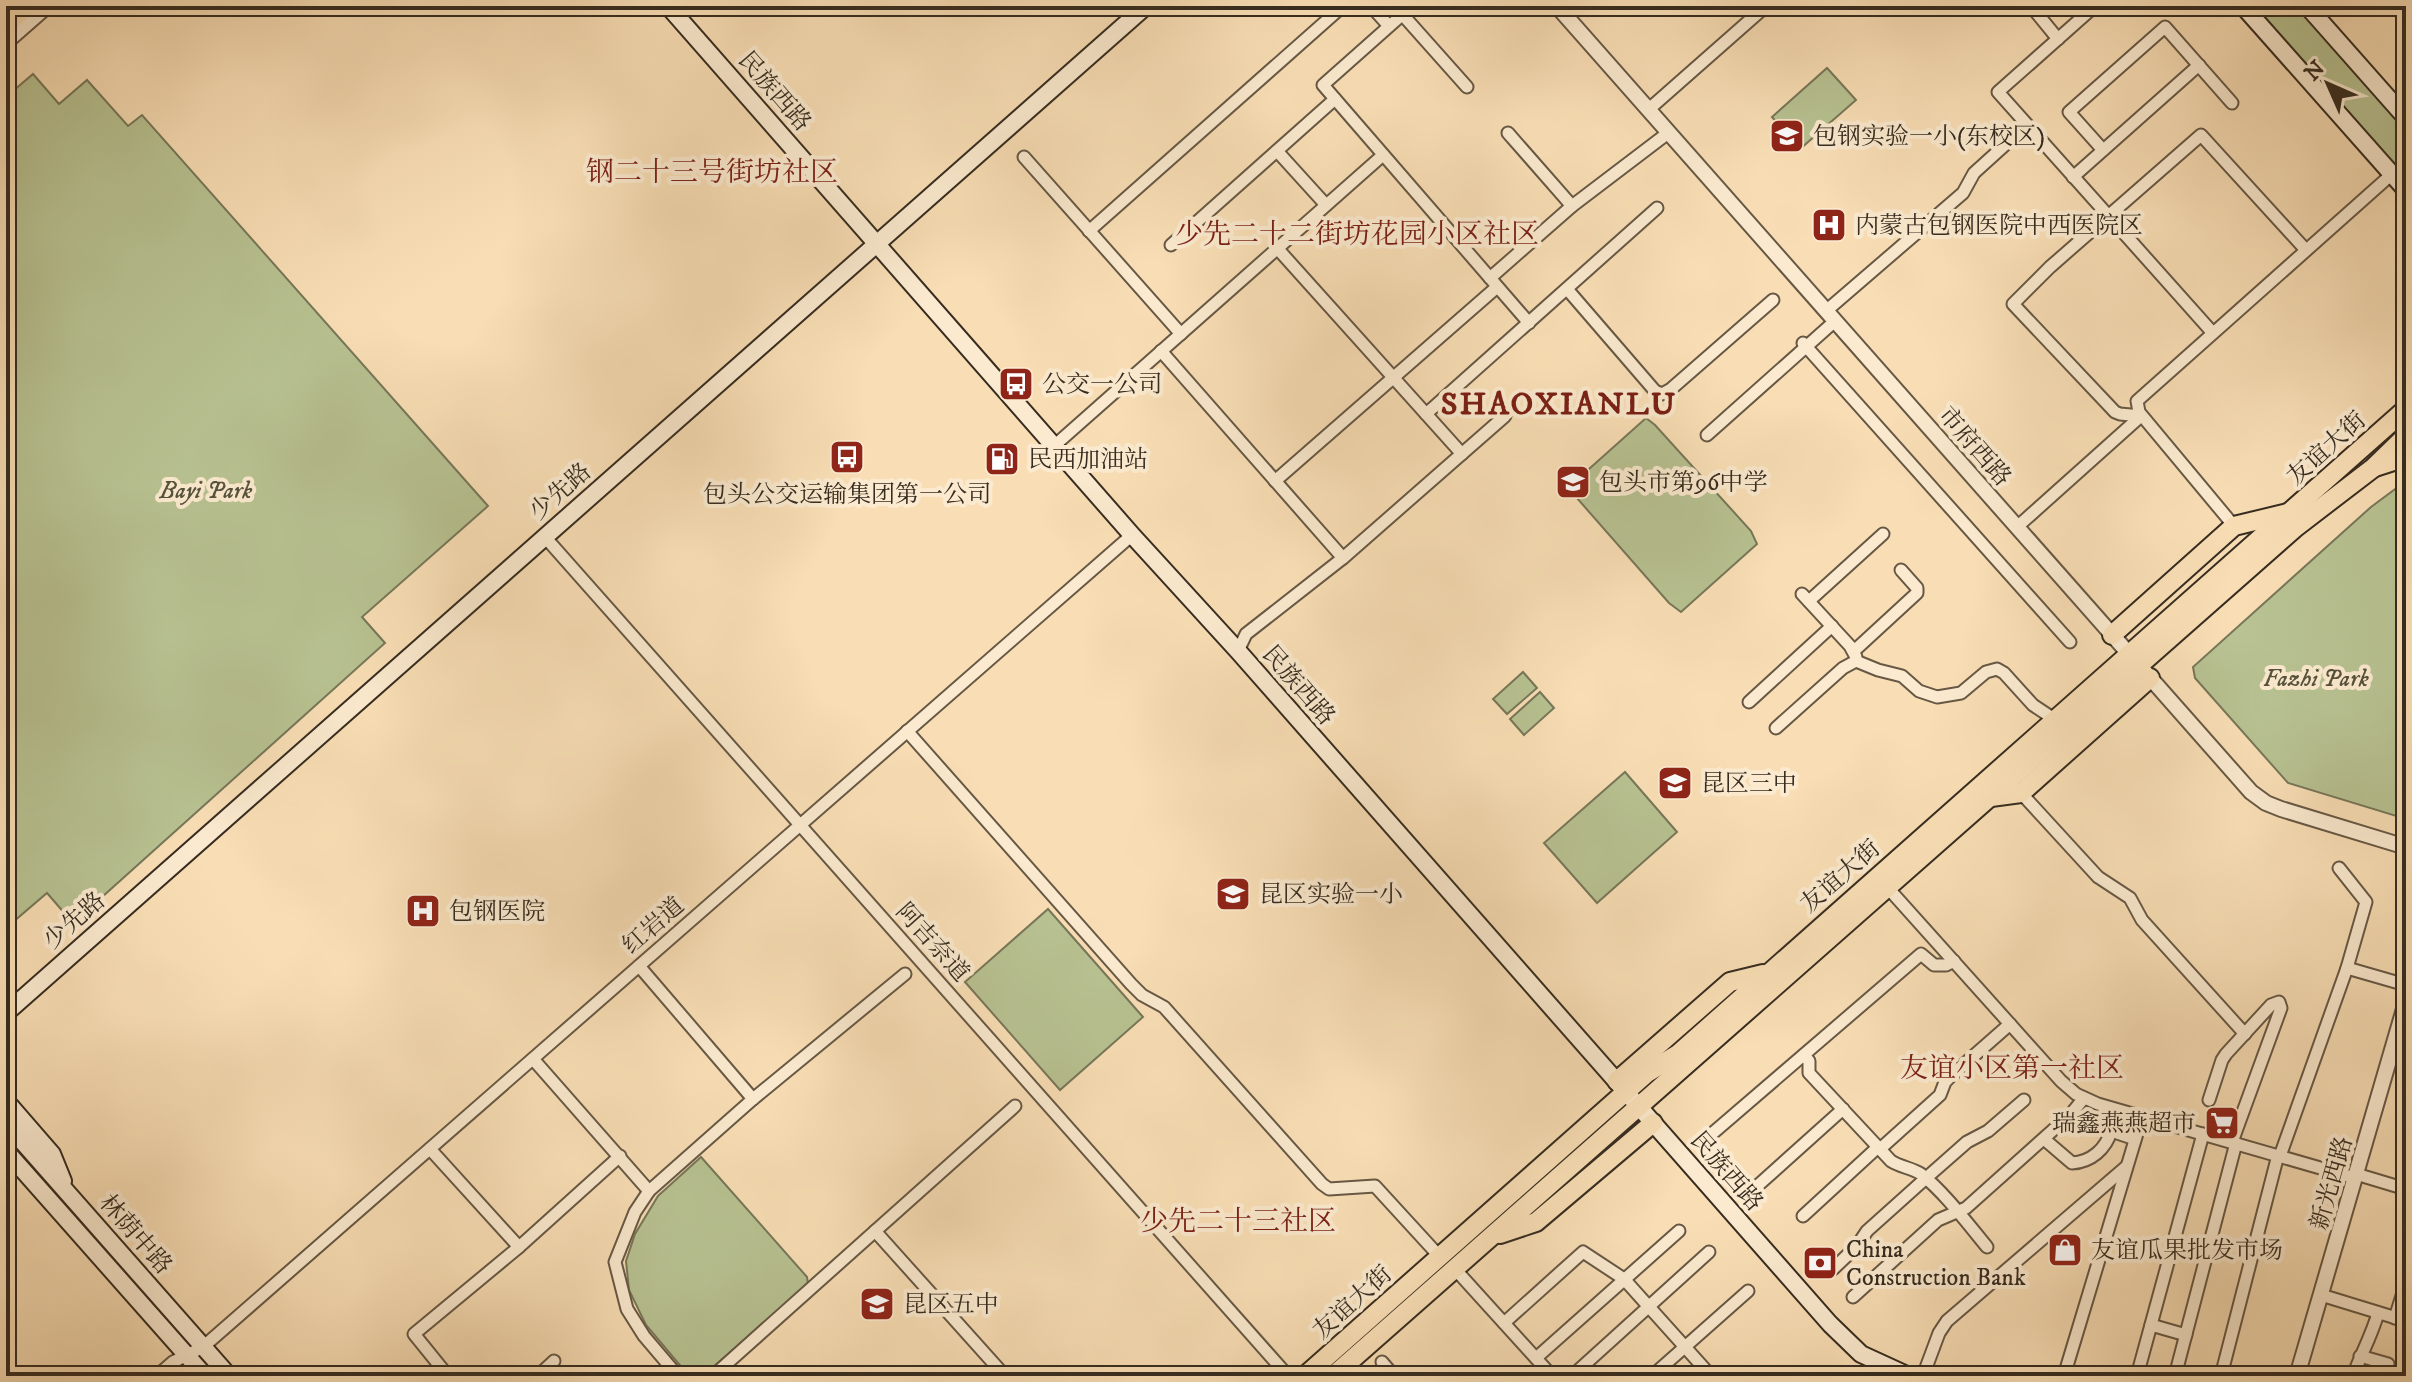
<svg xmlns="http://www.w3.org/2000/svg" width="2412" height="1382" viewBox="0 0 2412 1382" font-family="'IM FELL DW Pica','Noto Serif SC',serif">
  <rect width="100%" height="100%" fill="#f9deb5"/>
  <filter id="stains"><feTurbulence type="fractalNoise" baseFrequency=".0025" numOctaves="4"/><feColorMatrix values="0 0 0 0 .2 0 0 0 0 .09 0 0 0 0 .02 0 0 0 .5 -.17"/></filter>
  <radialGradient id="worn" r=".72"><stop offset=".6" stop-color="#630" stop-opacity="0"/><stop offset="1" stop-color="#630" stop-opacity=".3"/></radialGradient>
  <g fill="#b8c292" stroke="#777759" stroke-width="2">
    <path d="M2255,6H2298L2406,128V177Z"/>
    <path d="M1827,68L1856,100L1800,149L1772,117Z"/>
    <path d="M33,74L59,104L87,80L128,126L142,115L488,506L362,617L385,643L73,923L47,893L6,928V97Z"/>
    <path d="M1646,418L1655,425L1751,531L1757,544L1681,612L1669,603L1576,497L1570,486Z"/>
    <path d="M2406,481V819L2288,783L2195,678L2193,667L2371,507Z"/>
    <path d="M1523,672L1537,688L1507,714L1493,699Z"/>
    <path d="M1540,692L1554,708L1524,735L1510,719Z"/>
    <path d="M1625,772L1677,832L1597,903L1544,843Z"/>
    <path d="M1048,909L1143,1017L1060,1090L965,982Z"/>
    <path d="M701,1157L807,1277L808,1284L703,1376H689L646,1325L629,1290L626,1261L635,1234L658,1196Z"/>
  </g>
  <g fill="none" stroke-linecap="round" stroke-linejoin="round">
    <g stroke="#675845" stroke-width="15">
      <g id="minor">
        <path d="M1371,6L1389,26"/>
        <path d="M1412,6L1323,85L1529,323"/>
        <path d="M2031,6L2058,39"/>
        <path d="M2095,6L1998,92L2212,332"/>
        <path d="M1402,14L1467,87"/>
        <path d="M1648,110L1766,6"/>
        <path d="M1508,133L1572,206"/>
        <path d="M2103,150L2069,112L2165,27L2232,103"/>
        <path d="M1277,151L1326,205"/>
        <path d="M1024,157L1181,334"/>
        <path d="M2073,177L2199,65"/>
        <path d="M1089,231L1343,6"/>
        <path d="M1171,245L1335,99"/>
        <path d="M1277,248L1462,454"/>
        <path d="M1490,278L1572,206L1668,133"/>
        <path d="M1567,289L1655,391L1662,394L1671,389L1773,300"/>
        <path d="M1826,311L1963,193L1974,173L2027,125"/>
        <path d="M1803,343L2070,642"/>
        <path d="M1161,351L1343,558"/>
        <path d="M1426,414L1657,208"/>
        <path d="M2141,416L2120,414L2115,412L2013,304L2050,267L2201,135L2305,249"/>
        <path d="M1707,435L1835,321"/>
        <path d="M1054,446L1383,155"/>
        <path d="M1275,481L1497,287"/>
        <path d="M2234,526L2139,412L2137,401L2392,174"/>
        <path d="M2017,527L2141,416"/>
        <path d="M545,537L1288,1376"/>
        <path d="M1802,594L1850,646L1856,657"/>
        <path d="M1809,601L1883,534"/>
        <path d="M1238,651L1246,634L1343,558L1505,416"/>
        <path d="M1854,651L1917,593V588L1901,570"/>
        <path d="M1749,702L1832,626"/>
        <path d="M1776,728L1843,668L1856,661L1878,670L1902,676L1919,691L1937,697L1961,693L1986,672L1997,669L2004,673L2033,705L2054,719"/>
        <path d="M907,731L1131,984L1142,995L1164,1007L1322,1184L1329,1189L1375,1186L1440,1257"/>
        <path d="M2021,793L2098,877L2130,898L2142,920L2245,1034"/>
        <path d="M1888,888L2061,1081L2076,1094L2098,1104L2355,1178"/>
        <path d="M639,966L753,1099"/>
        <path d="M2347,968L2406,985"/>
        <path d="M1804,1055L1809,1061V1073L1891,1161C1900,1167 1912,1168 1921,1174C1944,1192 1968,1224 1987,1247"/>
        <path d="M533,1059L649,1191"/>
        <path d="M2209,1100L2222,1060L2226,1054L2271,1005L2279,1002L2281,1008L2232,1142"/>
        <path d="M1714,1132L1921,954L1934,965H1946L1954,961"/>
        <path d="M2044,1139L2072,1163C2091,1162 2106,1149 2111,1131L2135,1139"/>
        <path d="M430,1149L519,1247"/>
        <path d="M1880,1149L1940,1095L1945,1082L1952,1075L2010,1024"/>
        <path d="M2280,1156L2347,968L2366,902L2339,868"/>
        <path d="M2356,1174L2406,1189"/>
        <path d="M1755,1188L1843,1109"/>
        <path d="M1803,1216L1878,1147"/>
        <path d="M875,1231L1005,1376"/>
        <path d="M1455,1269L1552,1376"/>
        <path d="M1833,1269L1857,1246L1867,1231L1925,1179L1967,1142L1988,1131L2024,1100"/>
        <path d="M2321,1295L2406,1321"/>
        <path d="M1853,1297L1938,1220L1966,1208L2071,1114L2084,1098"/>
        <path d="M2395,1318L2406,1283"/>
        <path d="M1504,1323L1583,1252L1624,1279L1711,1376"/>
        <path d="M2151,1325L2186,1335"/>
        <path d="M2360,1356L2388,1364L2384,1376"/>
        <path d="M1536,1358L1679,1231"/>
        <path d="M1382,1362L1394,1376"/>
        <path d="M157,1376L173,1362L203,1347L1132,535"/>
        <path d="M448,1376L414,1334L519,1247L620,1156"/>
        <path d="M538,1376L554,1361"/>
        <path d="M678,1376L644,1336L627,1309L615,1262L635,1212L649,1191L753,1099L905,974"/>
        <path d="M713,1376L1015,1106"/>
        <path d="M1572,1376L1709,1252"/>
        <path d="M1652,1376L1748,1291"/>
        <path d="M1923,1376L1939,1333L1947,1321L2126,1167"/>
        <path d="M2064,1376L2142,1117"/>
        <path d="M2137,1376L2203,1134"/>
        <path d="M2175,1376L2236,1143"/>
        <path d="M2221,1376L2278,1155"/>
        <path d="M2353,1376C2361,1354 2372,1335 2378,1313"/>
      </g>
    </g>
    <g stroke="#675845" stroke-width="18">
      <g id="tertiary">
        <path d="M1557,6L2251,792L2266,803L2281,809L2406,847"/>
        <path d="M6,42L47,6"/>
        <path d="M2297,1376L2406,1002"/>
      </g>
    </g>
    <g stroke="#362c20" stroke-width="20">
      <g id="secondary">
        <path d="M668,6L1132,535L1238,651L1830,1324L1861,1354L1909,1376"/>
        <path d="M2243,6L2406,190"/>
        <path d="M2307,6L2406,118"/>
        <path d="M6,1013L1146,6"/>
        <path d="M6,1101L52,1154L63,1181"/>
        <path d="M6,1123L229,1376"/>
        <path d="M6,1151L205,1376"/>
      </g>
    </g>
    <g stroke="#362c20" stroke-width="22">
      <g id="primary">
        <path d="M6,25L27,6"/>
        <path d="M2375,467L2406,457"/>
        <path d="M2112,635L2234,526L2288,513"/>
        <path d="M1991,797L2021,793L2150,678"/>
        <path d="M1617,1081L1730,982L1763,974"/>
        <path d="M1500,1234L1536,1222L1653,1123"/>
        <path d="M1305,1376L1647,1073L1678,1054L2406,409"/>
        <path d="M1333,1376L2296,527L2373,468L2406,436"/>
      </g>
    </g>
    <use href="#minor" stroke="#fbeacf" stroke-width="11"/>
    <use href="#tertiary" stroke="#fbeacf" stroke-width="14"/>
    <use href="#secondary" stroke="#fbeacf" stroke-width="16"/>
    <use href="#primary" stroke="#f9deb5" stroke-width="18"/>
  </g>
  <defs>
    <g id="school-square" transform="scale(1.8)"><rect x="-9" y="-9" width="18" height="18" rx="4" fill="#8f2418" stroke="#fbeacf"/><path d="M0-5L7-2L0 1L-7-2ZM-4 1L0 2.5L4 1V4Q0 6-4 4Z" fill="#fff"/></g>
    <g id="hospital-square" transform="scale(1.8)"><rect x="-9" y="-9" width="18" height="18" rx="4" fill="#8f2418" stroke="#fbeacf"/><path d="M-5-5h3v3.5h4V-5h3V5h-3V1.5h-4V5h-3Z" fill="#fff"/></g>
    <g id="bus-square" transform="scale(1.8)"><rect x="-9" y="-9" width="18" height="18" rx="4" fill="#8f2418" stroke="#fbeacf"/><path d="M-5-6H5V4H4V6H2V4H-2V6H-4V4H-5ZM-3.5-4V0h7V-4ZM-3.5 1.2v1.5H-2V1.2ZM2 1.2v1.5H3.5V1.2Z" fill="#fff"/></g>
    <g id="fuel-square" transform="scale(1.8)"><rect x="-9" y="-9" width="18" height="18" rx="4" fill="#8f2418" stroke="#fbeacf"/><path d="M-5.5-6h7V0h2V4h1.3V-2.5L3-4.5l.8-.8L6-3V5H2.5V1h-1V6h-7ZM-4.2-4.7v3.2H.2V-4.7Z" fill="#fff"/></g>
    <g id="supermarket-square" transform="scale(1.8)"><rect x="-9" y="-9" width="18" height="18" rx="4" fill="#8f2418" stroke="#fbeacf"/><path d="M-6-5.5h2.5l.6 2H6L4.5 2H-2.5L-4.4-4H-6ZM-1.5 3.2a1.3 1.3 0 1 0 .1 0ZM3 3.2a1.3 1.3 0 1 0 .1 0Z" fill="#fff"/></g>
    <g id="shop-square" transform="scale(1.8)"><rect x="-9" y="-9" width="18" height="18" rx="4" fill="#8f2418" stroke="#fbeacf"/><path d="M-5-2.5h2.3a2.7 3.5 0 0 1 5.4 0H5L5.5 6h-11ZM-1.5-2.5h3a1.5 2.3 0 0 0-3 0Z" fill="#fff"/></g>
    <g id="bank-square" transform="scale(1.8)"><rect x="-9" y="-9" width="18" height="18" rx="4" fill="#8f2418" stroke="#fbeacf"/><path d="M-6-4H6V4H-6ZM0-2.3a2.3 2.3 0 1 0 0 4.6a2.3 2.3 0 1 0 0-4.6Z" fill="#fff"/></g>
  </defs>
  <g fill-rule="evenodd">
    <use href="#school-square" x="1787" y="136"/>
    <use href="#hospital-square" x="1829" y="225"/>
    <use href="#bus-square" x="1016" y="384"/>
    <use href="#bus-square" x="847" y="457"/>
    <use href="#fuel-square" x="1002" y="459"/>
    <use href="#school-square" x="1573" y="482"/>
    <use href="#school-square" x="1675" y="783"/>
    <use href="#school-square" x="1233" y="894"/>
    <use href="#hospital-square" x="423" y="911"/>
    <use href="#supermarket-square" x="2222" y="1123"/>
    <use href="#shop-square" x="2065" y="1250"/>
    <use href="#bank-square" x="1820" y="1263"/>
    <use href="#school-square" x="877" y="1304"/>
  </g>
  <g text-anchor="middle" stroke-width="8" stroke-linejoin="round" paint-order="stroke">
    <g font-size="24" fill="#362c20" stroke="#fbeacf">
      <text transform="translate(775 91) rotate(49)" y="8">民族西路</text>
      <text transform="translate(1975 446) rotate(49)" y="8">市府西路</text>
      <text transform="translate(2326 448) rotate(-42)" y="8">友谊大街</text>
      <text transform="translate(560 491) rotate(-41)" y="8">少先路</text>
      <text transform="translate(1299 685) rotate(49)" y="8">民族西路</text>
      <text transform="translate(1840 876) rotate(-41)" y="8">友谊大街</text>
      <text transform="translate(74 920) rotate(-41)" y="8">少先路</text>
      <text transform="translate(653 925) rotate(-41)" y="8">红岩道</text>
      <text transform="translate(933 942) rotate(48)" y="8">阿吉奈道</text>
      <text transform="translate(1727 1171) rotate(49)" y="8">民族西路</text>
      <text transform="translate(2331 1183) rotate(-74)" y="8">新光西路</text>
      <text transform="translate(136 1234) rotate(49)" y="8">林荫中路</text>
      <text transform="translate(1352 1302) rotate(-42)" y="8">友谊大街</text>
    </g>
    <g font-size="24" fill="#362c20" stroke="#fbeacf" text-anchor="start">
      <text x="1813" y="144">包钢实验一小(东校区)</text>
      <text x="1855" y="233">内蒙古包钢医院中西医院区</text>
      <text x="1042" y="392">公交一公司</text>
      <text x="1028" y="467">民西加油站</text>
      <text x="1599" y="490">包头市第96中学</text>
      <text x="847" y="502" text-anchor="middle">包头公交运输集团第一公司</text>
      <text x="1701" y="791">昆区三中</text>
      <text x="1259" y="902">昆区实验一小</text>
      <text x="449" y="919">包钢医院</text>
      <text x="2196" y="1131" text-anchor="end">瑞鑫燕燕超市</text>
      <text x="1846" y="1257">China<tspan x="1846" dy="28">Construction Bank</tspan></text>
      <text x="2091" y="1258">友谊瓜果批发市场</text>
      <text x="903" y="1312">昆区五中</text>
    </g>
    <g font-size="24" font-style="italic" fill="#56523c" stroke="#fbeacf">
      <text x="206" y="498">Bayi Park</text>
      <text x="2316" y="686">Fazhi Park</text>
    </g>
    <g font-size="28" fill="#7a1f14" stroke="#fbeacf">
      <text x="712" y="181">钢二十三号街坊社区</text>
      <text x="1357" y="243">少先二十二街坊花园小区社区</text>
      <text x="2012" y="1077">友谊小区第一社区</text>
      <text x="1238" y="1230">少先二十三社区</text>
    </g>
    <g font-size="32" font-weight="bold" letter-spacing="2" fill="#7a1f14" stroke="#fbeacf">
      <text x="1559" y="414">SHAOXIANLU</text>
    </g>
  </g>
  <rect width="2412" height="1382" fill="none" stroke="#f9deb5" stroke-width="32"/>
  <rect x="8" y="8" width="2396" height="1366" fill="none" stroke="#362c20" stroke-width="4"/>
  <rect x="16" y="16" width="2380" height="1350" fill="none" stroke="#362c20" stroke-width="2"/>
  <g transform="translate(2328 84) rotate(315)" stroke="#fbeacf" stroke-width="6" paint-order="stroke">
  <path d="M0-6L14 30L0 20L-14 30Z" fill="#362c20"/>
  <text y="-12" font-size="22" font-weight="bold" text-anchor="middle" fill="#362c20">N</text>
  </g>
  <rect width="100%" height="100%" filter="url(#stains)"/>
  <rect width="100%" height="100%" fill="url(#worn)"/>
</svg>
